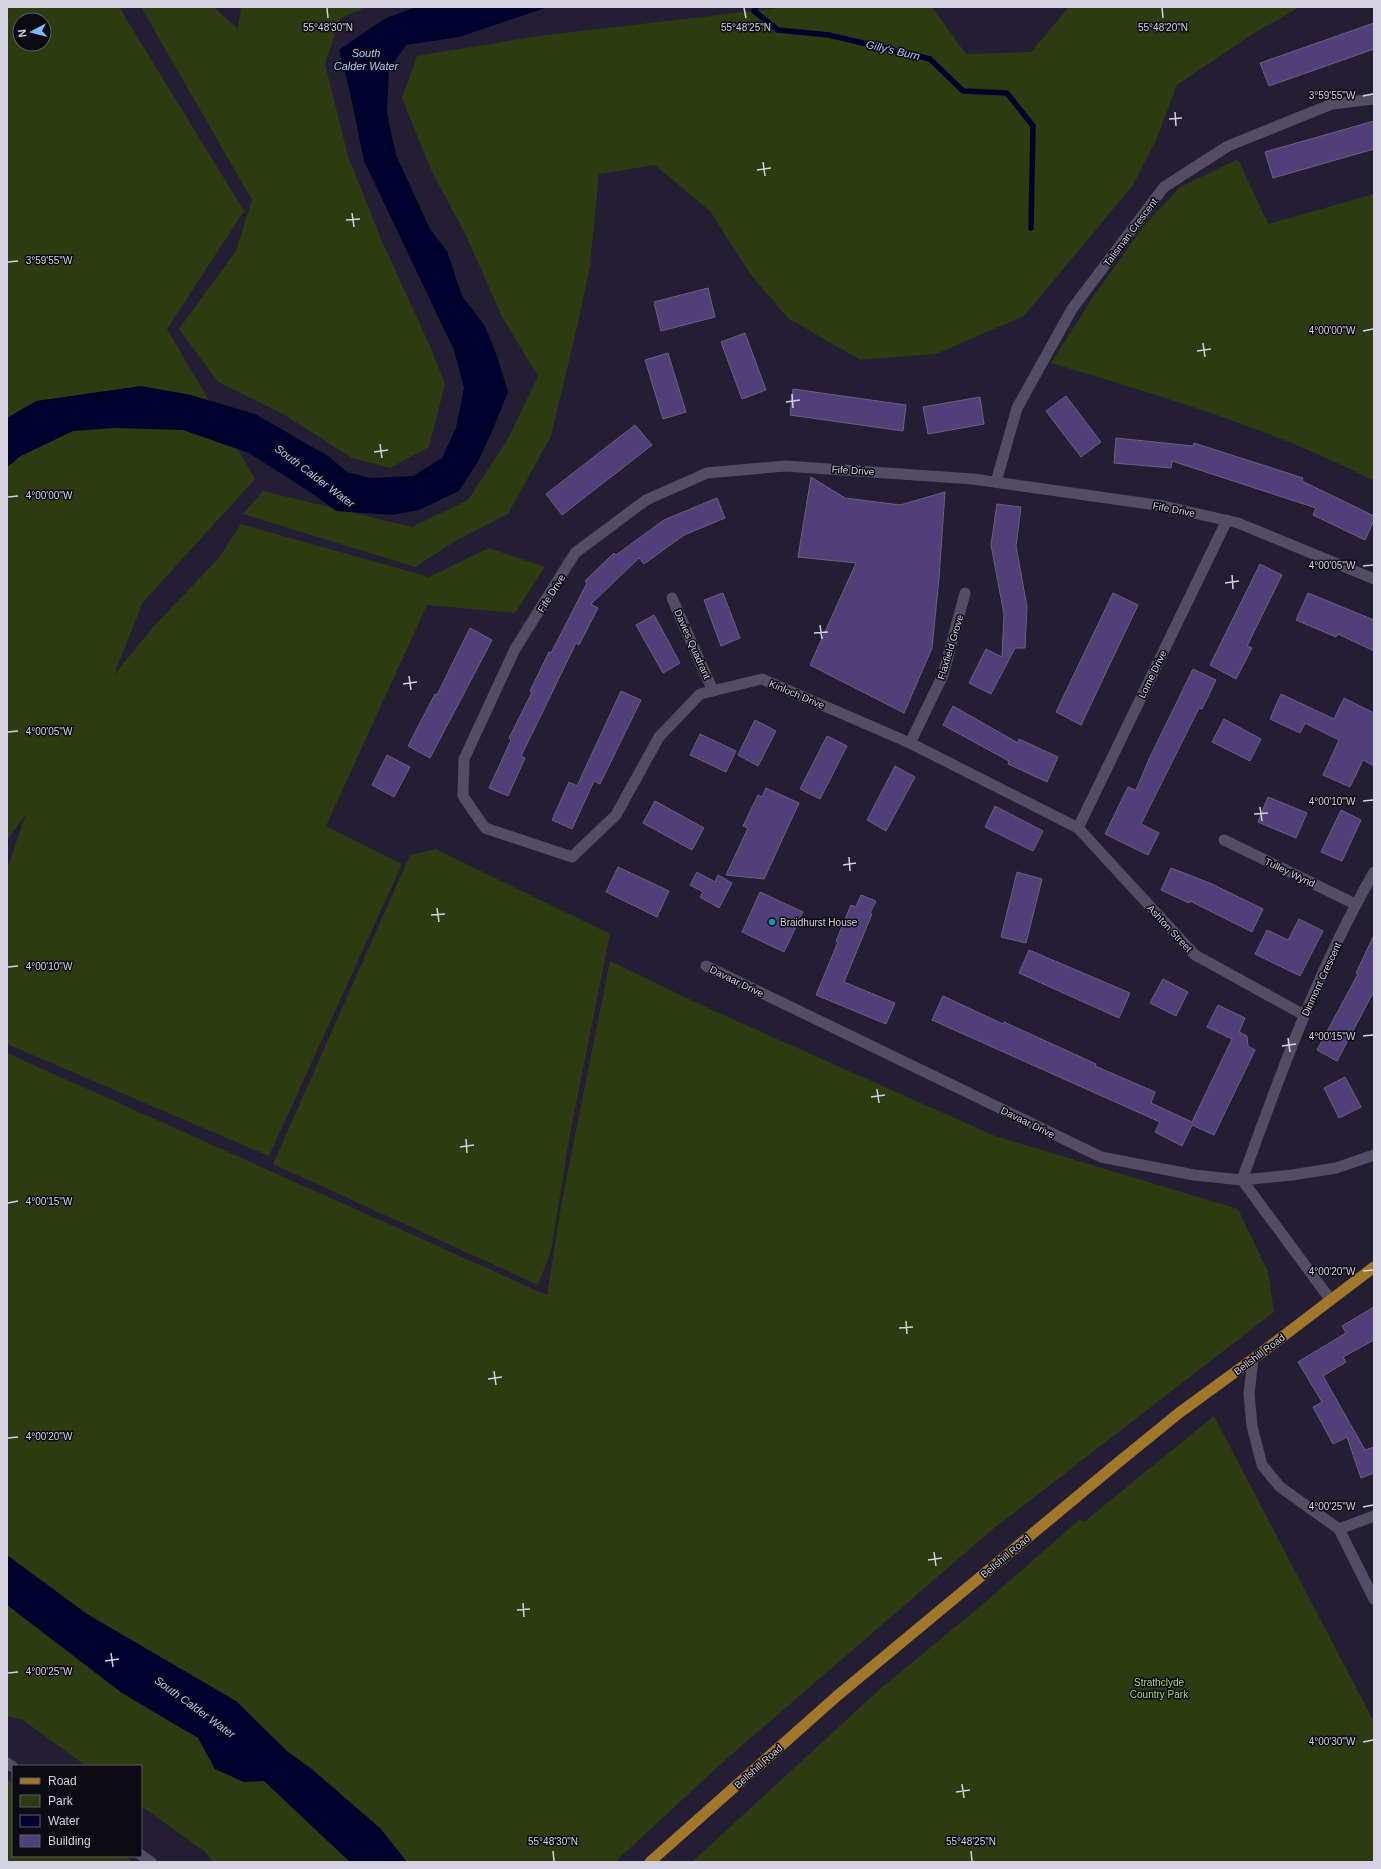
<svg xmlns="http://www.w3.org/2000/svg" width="1381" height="1869" viewBox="0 0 1381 1869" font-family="Helvetica,sans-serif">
  <rect width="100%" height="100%" fill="#241e34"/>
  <g fill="#2d3b10" fill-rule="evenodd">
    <path d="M7,7H119L244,211L167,329L255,479L143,602L114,675L154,626L218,559L241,524L429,577L489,548L545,567L515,613L427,605L326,826L402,864L269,1156L7,1044V869L26,814L7,840ZM20,20H44V44H20Z"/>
    <path d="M141,7H214L238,29L241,7H366L340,19L325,64L348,156L381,239L429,344L445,384L429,447L390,468L352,458L283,414L218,382L179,329L236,251L252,200Z"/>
    <path d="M788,7H932L966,54L1031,52L1069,7H1300L1254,33L1177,85L1156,140L1133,185L1024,316L936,354L860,360L788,318L751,275L710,211L655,165L599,174L590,266L577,327L551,436L508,514L457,540L415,567L243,514L263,491L412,527L468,500L508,439L538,376L502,317L466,235L432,172L402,98L417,56L538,36Z"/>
    <path d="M1238,159L1268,224L1374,194V481C1272,428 1160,396 1051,363L1093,297L1143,227L1180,187Z"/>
    <path d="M436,849L610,934L570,1134L551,1251L538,1285L273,1164L410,855Z"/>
    <path d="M610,961L710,1009L995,1136L1238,1209L1268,1272L1274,1312L993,1529L723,1762L615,1862H213L204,1851L141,1806V1766H86L23,1720L7,1716V1053L547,1295L561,1206Z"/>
    <path d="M1214,1416L1374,1722V1862H692L880,1689L983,1604L1079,1520L1085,1521Z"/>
    <path d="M7,1780L13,1783V1856H125L133,1862H7Z"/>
  </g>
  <g fill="#00022e">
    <path d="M416,7H548L459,37L406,45L389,69L387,113L396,155L430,229L447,251L462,296L485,326L498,359L508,392L491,434L477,463L459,491L419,510L393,515L336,511L316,496L249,453L183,430L115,428L73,431L21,456L7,467V418L36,401L141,386L191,395L255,414L328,456L347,472L370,478L413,476L442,458L456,428L464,388L454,350L364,161L350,92L339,50L384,19Z"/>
    <path d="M7,1555L87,1614L236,1701L287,1751L313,1770L380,1828L407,1862H350L264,1781L244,1782L215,1769L198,1738L122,1693L7,1605Z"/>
  </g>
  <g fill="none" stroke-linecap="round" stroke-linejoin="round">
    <path stroke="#00022e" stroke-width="5.5" d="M756,7L754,11L778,30L829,35L930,59L963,91L1007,93L1033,126L1031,228"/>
  </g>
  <g fill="#503f78" stroke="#68627c">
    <path d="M1374,23V49L1269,86L1260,63Z"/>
    <path d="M1374,121V149L1273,178L1265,152Z"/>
    <path d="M708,288L715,317L661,331L654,302Z"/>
    <path d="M745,333L766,390L742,399L721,342Z"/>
    <path d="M668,353L686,412L663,419L645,360Z"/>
    <path d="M793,389L906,405L903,431L790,415Z"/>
    <path d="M1066,396L1101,442L1081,457L1046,411Z"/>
    <path d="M980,397L984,424L928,434L923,407Z"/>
    <path d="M635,425L652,445L562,515L546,494Z"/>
    <path d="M1116,438L1193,446L1194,443L1303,478L1302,481L1374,516V520L1365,540L1313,515L1316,508L1172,461L1171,468L1114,463Z"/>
    <path d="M811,477L845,498L900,505L945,492L939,578L932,648L904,713L810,665L856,563L798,557Z"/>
    <path d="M717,498L725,518L684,535L644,564L639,558L591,604L598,608L579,645L576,643L545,707L521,756L525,758L508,796L489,788L511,740L509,738L532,692L530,691L549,652L551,653L587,583L585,581L614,553L616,555L664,520Z"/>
    <path d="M997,504L1021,507L1016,546L1027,607L1025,648H1015L991,694L969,683L986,649L1002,657L1004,614L991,545Z"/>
    <path d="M1260,564L1282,575L1247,646L1252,648L1236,679L1210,665Z"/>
    <path d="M723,593L740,638L721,646L704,600Z"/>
    <path d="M1113,593L1138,605L1081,725L1056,712Z"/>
    <path d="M1308,593L1374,620V651L1338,634L1336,637L1296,620Z"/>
    <path d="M654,615L680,663L663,673L636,625Z"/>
    <path d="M470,628L492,640L430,758L408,746L435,694L437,695Z"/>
    <path d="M1193,669L1216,680L1202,709L1199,708L1141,824L1159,833L1148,855L1105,834L1128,787L1136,790L1150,757Z"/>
    <path d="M621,691L641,700L600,784L594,781L572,829L552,820L569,782L577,786Z"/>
    <path d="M1281,694L1334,719L1344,698L1374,713V766L1363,760L1350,787L1323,775L1339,740L1305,723L1300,733L1270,719Z"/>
    <path d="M953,706L1018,743L1019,739L1058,757L1047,782L1008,764L1009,761L943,725Z"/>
    <path d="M1224,719L1261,739L1250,761L1212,742Z"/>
    <path d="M755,720L776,731L758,766L738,755Z"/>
    <path d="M700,734L736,751L726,772L690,755Z"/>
    <path d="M827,736L847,746L820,799L800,789Z"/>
    <path d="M387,755L410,767L394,797L372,785Z"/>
    <path d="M895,766L915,777L886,831L867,820Z"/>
    <path d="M766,788L799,803L764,879L726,875L748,828L743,826L758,795L762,797Z"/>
    <path d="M1268,797L1307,813L1296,838L1258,822Z"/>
    <path d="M655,801L704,828L692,850L643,823Z"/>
    <path d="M995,806L1043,831L1033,851L985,827Z"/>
    <path d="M1341,810L1361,820L1342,861L1321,852Z"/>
    <path d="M618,867L669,891L657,917L606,892Z"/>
    <path d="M1171,868L1212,884L1263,909L1252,932L1190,901L1189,903L1161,890Z"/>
    <path d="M697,872L715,882L718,875L732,883L719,908L700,897L703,892L690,885Z"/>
    <path d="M1017,872L1042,879L1026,943L1001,937Z"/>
    <path d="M760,892L803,912L784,952L742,932Z"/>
    <path d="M861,895L876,901L870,913L872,914L844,982L895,1003L886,1024L816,995L838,942L836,941L851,905L856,907Z"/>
    <path d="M1299,919L1323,931L1300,976L1255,954L1267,930L1288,940Z"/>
    <path d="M1374,935V991L1337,1061L1317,1050L1358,974L1356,973Z"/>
    <path d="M1029,950L1130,993L1119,1018L1019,973Z"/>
    <path d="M1163,979L1188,992L1176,1016L1150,1003Z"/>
    <path d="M943,996L1003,1024L1004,1022L1096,1064L1095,1066L1155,1092L1151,1103L1192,1122L1232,1039L1207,1027L1218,1005L1245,1018L1239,1032L1247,1036L1248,1046L1255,1050L1214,1135L1192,1125L1182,1146L1155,1132L1160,1122L932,1020Z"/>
    <path d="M1345,1077L1361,1107L1339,1118L1324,1088Z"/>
    <path d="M1374,1307V1340L1343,1357L1346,1362L1323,1376L1365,1450L1374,1447V1473L1361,1478L1347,1437L1333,1444L1313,1407L1322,1402L1298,1362L1346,1333L1342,1326Z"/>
  </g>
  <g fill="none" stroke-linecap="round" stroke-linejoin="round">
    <g stroke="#524c65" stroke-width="11">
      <path d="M996,482L1017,408L1072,309L1164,187L1228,146L1332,104L1374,99"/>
      <path d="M672,598L713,691"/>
      <path d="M910,743L943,675L965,593"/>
      <path d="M1078,828L1227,520"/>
      <path d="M1224,840L1355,904"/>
      <path d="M706,966L1101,1157L1194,1175L1242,1180L1292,1175L1336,1168L1374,1155"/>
      <path d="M1304,1015L1195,955L1078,828L910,743L762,679L700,694L659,737L616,815L572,857L485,828L463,796L464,759L515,649L575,553L646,500L707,473L785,466L973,479L1163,506L1238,523L1374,579"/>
      <path d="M1330,1299L1242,1180C1280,1075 1318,969 1374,872"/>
      <path d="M1253,1359L1249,1394L1252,1426L1262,1465L1280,1487L1339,1529L1374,1599"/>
      <path d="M1339,1529L1374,1516"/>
    </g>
    <g stroke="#524c65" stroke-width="11">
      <path d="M7,1763L13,1767"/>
      <path d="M141,1855L151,1862"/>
    </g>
    <path stroke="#a1772a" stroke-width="11" d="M650,1862L837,1696L1120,1461L1179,1413L1253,1359L1374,1267"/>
  </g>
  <path fill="none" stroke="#d4d1e0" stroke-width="1.5" d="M327,8L328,18M744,8L746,18M1162,8L1163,18M1363,96L1373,94M1175,112L1176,126M1169,119L1182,118M763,162L765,176M757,170L771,168M352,213L354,227M346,220L360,219M8,262L18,261M1363,331L1373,329M1203,343L1205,357M1197,351L1211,349M792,394L793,408M786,402L800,400M380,444L382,458M374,452L388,450M8,497L18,496M1363,566L1373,565M1232,575L1233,589M1225,583L1239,581M820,625L822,639M814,633L828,632M409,676L411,690M403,684L417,682M8,732L18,731M1363,801L1373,800M1260,807L1262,821M1254,814L1268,813M849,857L850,871M843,865L856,863M437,908L439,922M431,915L445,914M8,967L18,966M1363,1036L1373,1035M1288,1038L1290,1052M1282,1046L1296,1044M877,1089L879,1103M871,1097L885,1095M466,1139L467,1153M460,1147L474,1145M8,1203L18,1201M1363,1271L1373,1270M906,1321L907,1334M899,1328L913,1327M494,1371L496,1385M488,1379L502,1377M8,1438L18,1437M1363,1507L1373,1505M934,1552L936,1566M928,1560L942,1558M523,1603L524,1617M517,1610L530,1609M111,1653L113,1667M105,1661L119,1659M8,1673L18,1672M1363,1742L1373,1740M962,1784L964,1798M956,1792L970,1790M553,1851L554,1861M971,1851L972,1861"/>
  <circle fill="#0f9aa8" stroke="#0c0a13" stroke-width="1.5" cx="772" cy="922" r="4"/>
  <g text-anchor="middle" stroke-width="3" stroke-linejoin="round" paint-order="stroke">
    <g font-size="10" fill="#d4d1e0" stroke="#0c0a13">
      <text transform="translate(1130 232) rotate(-53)" y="4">Talisman Crescent</text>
      <text transform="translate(853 470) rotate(4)" y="4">Fife Drive</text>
      <text transform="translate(1174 509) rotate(11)" y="4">Fife Drive</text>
      <text transform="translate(551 593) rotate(-58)" y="4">Fife Drive</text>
      <text transform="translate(693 644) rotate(66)" y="4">Davies Quadrant</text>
      <text transform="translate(950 647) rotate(-73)" y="4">Flaxfield Grove</text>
      <text transform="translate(1152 674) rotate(-64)" y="4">Lorne Drive</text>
      <text transform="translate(797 694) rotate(23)" y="4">Kinloch Drive</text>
      <text transform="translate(1290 872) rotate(26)" y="4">Tulley Wynd</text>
      <text transform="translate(1170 928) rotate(47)" y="4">Ashton Street</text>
      <text transform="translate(1321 979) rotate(-65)" y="4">Dinmont Crescent</text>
      <text transform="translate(737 981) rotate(26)" y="4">Davaar Drive</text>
      <text transform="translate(1028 1122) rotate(26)" y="4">Davaar Drive</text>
      <text transform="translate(1259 1354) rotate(-37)" y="4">Bellshill Road</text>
      <text transform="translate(1005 1556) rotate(-40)" y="4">Bellshill Road</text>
      <text transform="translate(758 1766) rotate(-42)" y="4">Bellshill Road</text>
    </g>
    <g font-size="10" fill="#d4d1e0" stroke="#0c0a13" text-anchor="start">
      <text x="780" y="926">Braidhurst House</text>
    </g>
    <g font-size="10" fill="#b2d479" stroke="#0c0a13">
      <text x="1159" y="1686">Strathclyde<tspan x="1159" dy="12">Country Park</tspan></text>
    </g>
    <g font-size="11" font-style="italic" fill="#acc8f8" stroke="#0c0a13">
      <text transform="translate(893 50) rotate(13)" y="4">Gilly's Burn</text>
      <text x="366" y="57">South<tspan x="366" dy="13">Calder Water</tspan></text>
      <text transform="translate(315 476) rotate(37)" y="4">South Calder Water</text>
      <text transform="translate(195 1707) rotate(36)" y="4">South Calder Water</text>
    </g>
  </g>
  <g font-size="10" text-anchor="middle" fill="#d4d1e0" stroke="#0c0a13" stroke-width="3" stroke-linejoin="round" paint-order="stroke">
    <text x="328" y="31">55°48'30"N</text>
    <text x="746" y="31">55°48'25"N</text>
    <text x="1163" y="31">55°48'20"N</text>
    <text x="1332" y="99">3°59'55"W</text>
    <text x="49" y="264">3°59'55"W</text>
    <text x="1332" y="334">4°00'00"W</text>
    <text x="49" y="499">4°00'00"W</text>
    <text x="1332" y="569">4°00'05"W</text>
    <text x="49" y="735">4°00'05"W</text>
    <text x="1332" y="805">4°00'10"W</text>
    <text x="49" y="970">4°00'10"W</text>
    <text x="1332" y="1040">4°00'15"W</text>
    <text x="49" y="1205">4°00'15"W</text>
    <text x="1332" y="1275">4°00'20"W</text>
    <text x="49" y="1440">4°00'20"W</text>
    <text x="1332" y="1510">4°00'25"W</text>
    <text x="49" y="1675">4°00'25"W</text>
    <text x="1332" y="1745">4°00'30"W</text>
    <text x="553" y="1845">55°48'30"N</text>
    <text x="971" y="1845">55°48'25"N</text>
  </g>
  <rect width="1381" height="1869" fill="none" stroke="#d4d1e0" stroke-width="16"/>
  <rect x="12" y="1765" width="130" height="92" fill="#0c0a13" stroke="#5c5a65"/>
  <rect x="20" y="1778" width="20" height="6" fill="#a1772a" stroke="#5c5a65"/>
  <text x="48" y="1785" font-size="12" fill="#d4d1e0">Road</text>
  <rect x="20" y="1795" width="20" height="12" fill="#2d3b10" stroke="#5c5a65"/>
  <text x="48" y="1805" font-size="12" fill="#d4d1e0">Park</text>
  <rect x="20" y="1815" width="20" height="12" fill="#00022e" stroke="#5c5a65"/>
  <text x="48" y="1825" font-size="12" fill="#d4d1e0">Water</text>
  <rect x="20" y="1835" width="20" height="12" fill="#503f78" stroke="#5c5a65"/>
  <text x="48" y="1845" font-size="12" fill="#d4d1e0">Building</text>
  <g transform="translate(32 32) rotate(263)"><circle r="19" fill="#0c0a13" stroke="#5c5a65"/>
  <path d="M0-3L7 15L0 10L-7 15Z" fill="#7fbdfa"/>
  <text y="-6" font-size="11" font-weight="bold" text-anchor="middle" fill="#d4d1e0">N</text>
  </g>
</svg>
